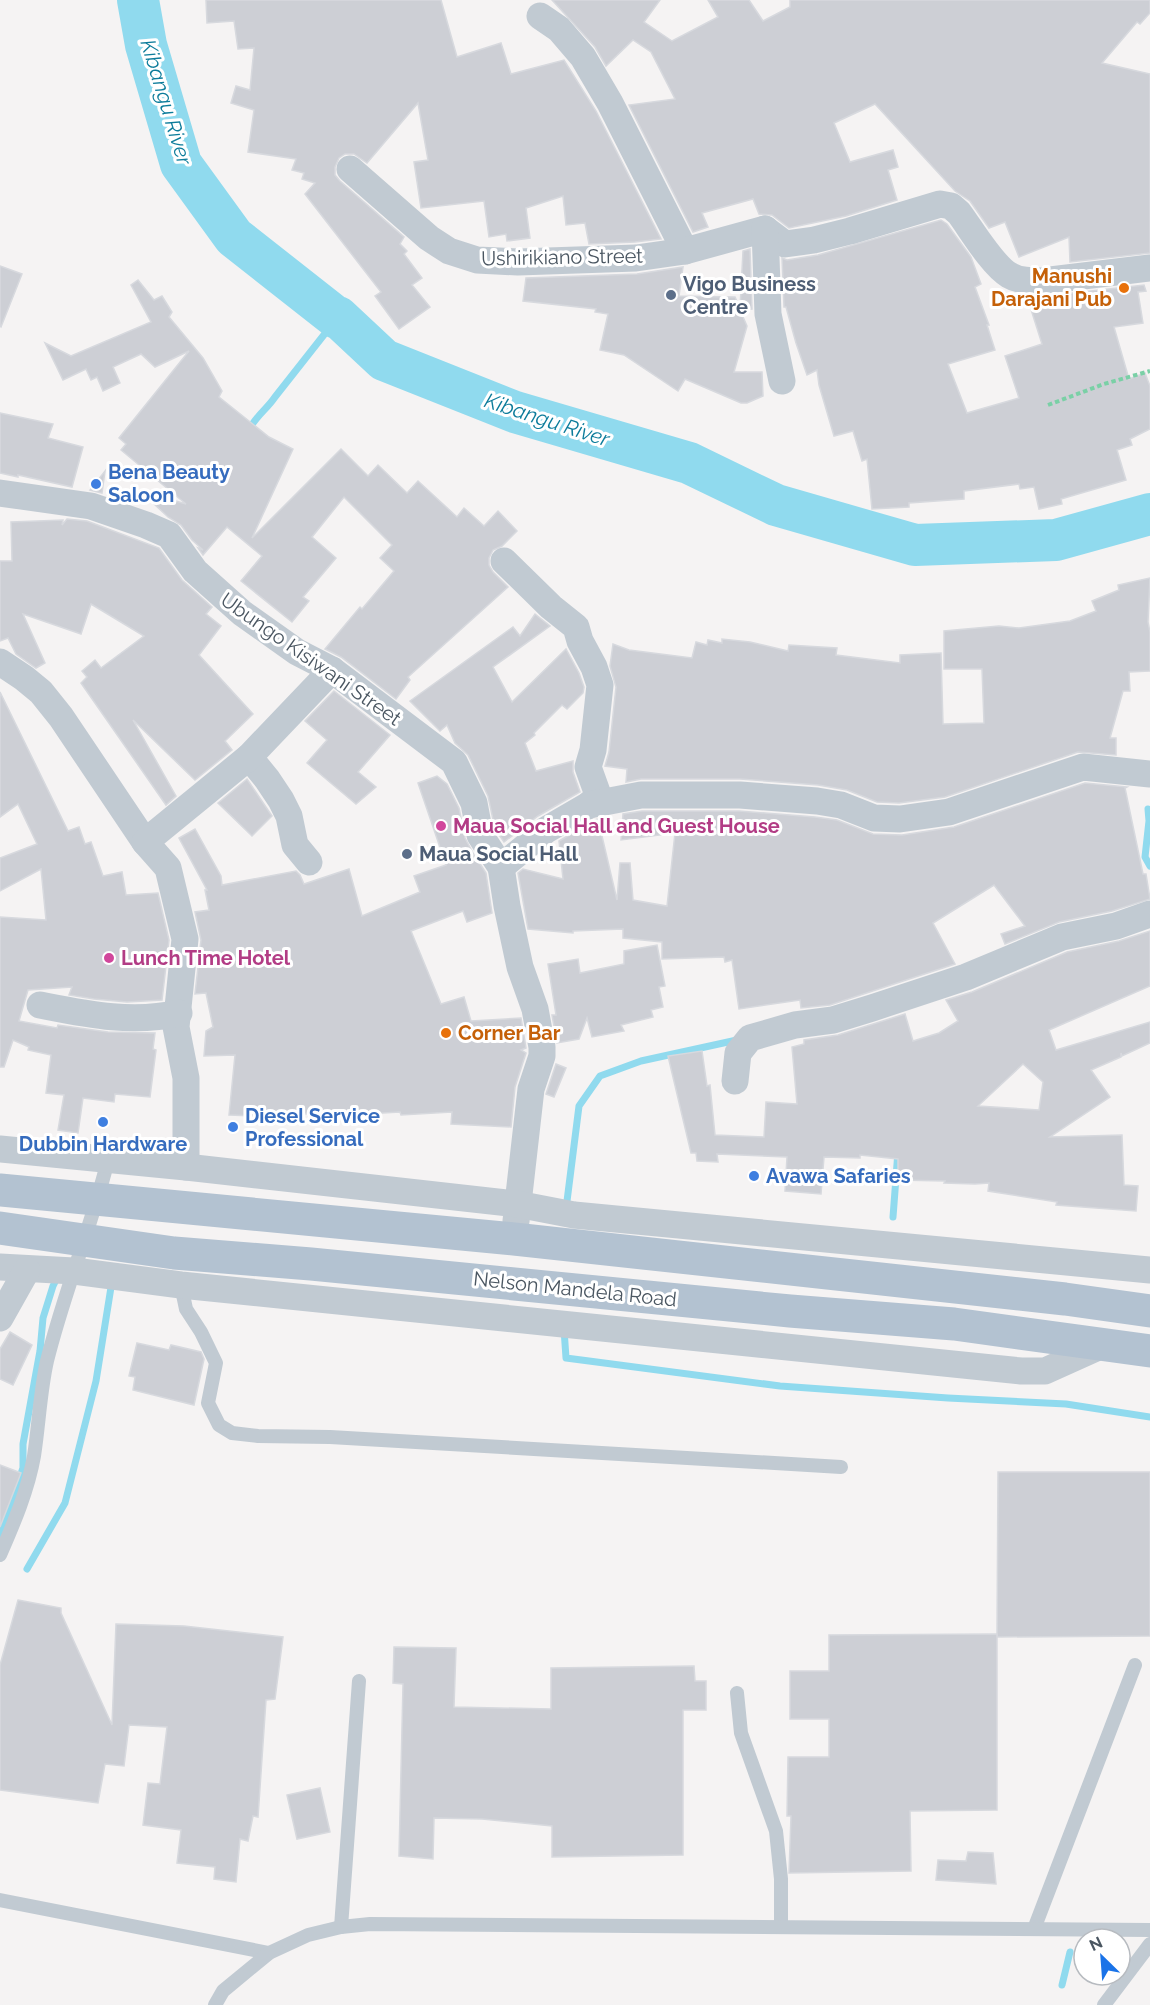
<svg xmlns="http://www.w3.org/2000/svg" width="1150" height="2005" viewBox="0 0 1150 2005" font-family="Raleway,sans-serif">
  <rect width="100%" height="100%" fill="#f5f3f3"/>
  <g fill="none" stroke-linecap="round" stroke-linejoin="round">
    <g stroke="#90daee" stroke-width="7">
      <path d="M249,430C255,417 267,409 275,397C296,370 317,344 338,317"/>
      <path d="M1148,809L1149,821L1145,857L1150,866"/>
      <path d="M566,1209L579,1106L600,1076L641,1061L737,1040"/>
      <path d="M893,1217L898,1151"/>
      <path d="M564,1329L566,1358L589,1361L780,1386L948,1398L1066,1404L1150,1417"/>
      <path d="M0,1535L23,1468V1444L40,1351L43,1318L53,1286L58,1276"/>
      <path d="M27,1569L65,1503L96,1381L112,1281"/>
      <path d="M1062,1985L1070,1952"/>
    </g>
    <path stroke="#90daee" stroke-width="42" d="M138,0L146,45L181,164L234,237L337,318L338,317L384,360L515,412L689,463L776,505L915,545L1056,540L1150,514"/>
  </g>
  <g fill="#cdcfd5" stroke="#d7d9de" stroke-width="1.5" fill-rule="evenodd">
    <path d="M206,0H441L457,57L501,43L511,74L564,60L596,111L661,239L635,242L589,244L585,223L566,225L563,196L526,208L530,238L507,241L506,234L489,237L484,201L421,208L414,162L428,160L418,103L367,163L354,154H345L339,158L335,167V175L340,181L404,237L400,244L407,251L404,254L422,278L412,285L430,307L399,329L375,296L381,292L305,194L315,183L302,179L304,173L292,170L296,159L248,152L254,110L231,103L236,86L250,90L254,48L238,49L234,21L207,23Z"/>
    <path d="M552,0H660L644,22L672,41L718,17L708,0H749L763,21L790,7V0H1150V13L1140,24L1137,22L1102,63L1150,74V253L1070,262L1069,237L1019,257L1005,222L989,228L970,201L955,191L875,104L834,123L850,162L893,150L898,167L888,170L897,200L846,216L789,228L772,215L759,214L753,199L702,213L708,227L693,232L629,105L675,99L651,52L633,40L606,66L595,47Z"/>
    <path d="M941,220L947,224L971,257L981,284L975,287L989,325H987L995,350L948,364L967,413L1019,398L1005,356L1042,344L1028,300L1037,297L1144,285L1146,291L1138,292L1143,323L1114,327L1129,379L1145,373L1150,386V429L1130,439L1132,445L1117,450L1126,480L1061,499L1062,504L1039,509L1034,487L1020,489L1019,484L964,491V499L909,503V507L872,509L867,459L862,461L853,431L834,436L819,385L817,370L807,375L796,343L786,307H784L782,258L787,260L818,255Z"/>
    <path d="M750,249L752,309L740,310L747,326L734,372H762L763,396L747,403H741L685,379L678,391L624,355L600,350L608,314L595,312L596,309L523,301L526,278L637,274L683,267L679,296L735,297L740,308L743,251Z"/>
    <path d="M0,266L22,274L1,327L0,326Z"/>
    <path d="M138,280L154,300L162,296L172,312L169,317L203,358L222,391L219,397L269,437L293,449L252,538L341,449L368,476L378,465L407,493L418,481L457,517L464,508L484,526L498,511L517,531L502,546L493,550L489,558V565L493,572L508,587L408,677L410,680L396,699L341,657L325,649L360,607L362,609L394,571L380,558L392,545L344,497L312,537L336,558L303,597L309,601L292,622L241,581L262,556L227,527L203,555L198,548L203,550L192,540L181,525L168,517L139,490L186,504L121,450L126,444L119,438L189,351L155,367L141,354L113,367L120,383L103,391L97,377L91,380L86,369L63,380L45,343L71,356L151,322L131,285Z"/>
    <path d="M0,413L53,424L48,438L83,447L72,487L18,475V477L0,473Z"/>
    <path d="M105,471L102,493L90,490Z"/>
    <path d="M67,519L87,521L159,548L182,580L212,607L206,614L221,626L199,655L253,714L225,741L232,750L195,780L133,720L176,796L166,805L81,683L87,677L82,671L95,660L101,668L144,636L91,604L81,634L23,614L45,663L36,668L16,654L8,638L0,641V561H12L11,522L63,520L62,525Z"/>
    <path d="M1150,578L1148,622L1150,632V671L1129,672L1130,691H1123L1110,738H1116V755L1078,752L945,797L899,803L877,802L847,790L818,785L740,779H641L626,782L627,769L605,766L609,752L616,687L610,666L613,644L629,650L692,658L696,642L707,645L708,640L722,643V639L750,642L788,651L789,645L837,648L836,655L900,663V655L941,653L943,724L984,723L982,669H944V631L999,626L1019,628L1070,621L1096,611L1092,601L1119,590L1118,585Z"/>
    <path d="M535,614L550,626L493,667L512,702L566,649L579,673L584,687L583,693L567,709L562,705L534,733L535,735L525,743L536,771L573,761V772L580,792L538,816L504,842L495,829L488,796L468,755L455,743L447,725L440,731L410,701L513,627L520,636Z"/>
    <path d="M334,691L390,735L358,772L376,787L356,804L307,763L327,740L305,721Z"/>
    <path d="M0,692L68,831L79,827L85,844L91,842L103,876L122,872L126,895L158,893L169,940L162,1000L127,1002L94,999L69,995L72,987L28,990L19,1021L57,1028L58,1025L108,1032L155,1033L153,1049L156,1050L150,1097L115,1094L114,1102L83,1098L78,1133L58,1130L64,1095L46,1093L51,1055L28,1050L29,1047L13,1040L4,1067H0V917L46,920L41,869L0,891V858L37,844L18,804L0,817Z"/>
    <path d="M437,776L447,784L459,808L465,838L474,855H472L475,856L486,873L492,913L467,922L463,911L411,931L441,1004L464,997L471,1021L521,1018L526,1048L521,1050L526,1053L515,1087L511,1127L451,1124L452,1112L401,1115L400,1112L349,1115V1112L255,1116L229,1115L235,1055L204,1056L206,1031L213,1027L206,993L195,994L201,940L195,912L209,910L205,890H207L179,838L195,829L221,876L222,885L296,871L300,875L304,884L349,869L362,916L420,892L414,876L446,865L418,783Z"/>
    <path d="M247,779L272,816L252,836L218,803Z"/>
    <path d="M1085,783L1127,787L1125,788L1143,874H1146L1150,899L1112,911L1059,922L1005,944L1001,934L1025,926L994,885L933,923L955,964L830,1005L801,1008L800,1000L739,1009L732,960L725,962L724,957L662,959V942L623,938V929L573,931V933L528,929L518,873L523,869L563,879L559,841L595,820L598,819L617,900L620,863H630L633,900L667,906L675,833L621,840L623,814L642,811H739L815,817L837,820L873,834L902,835L954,827Z"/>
    <path d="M1150,931V986L1049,1030L1056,1050L1150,1022V1043L1122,1056L1121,1053V1057L1091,1070L1110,1097L1050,1137L1122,1135L1124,1185L1138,1186L1136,1211L1056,1205L1057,1202L988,1191L989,1183L975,1184L944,1183L945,1181L898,1180V1159L860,1155V1158L824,1157L821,1194L785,1191L787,1157L717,1154L718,1162L697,1161L696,1153H691L668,1056L702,1051L707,1086L710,1085L715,1135L764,1137L766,1102L797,1104L792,1047L804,1044V1040L838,1035L905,1014L913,1041L939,1033L958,1021L946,1000L972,992L1067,952L1119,941ZM1023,1064L1043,1082L1039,1110L978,1106Z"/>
    <path d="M657,945L665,986L659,987L663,1007L651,1010L653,1017L621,1025L624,1031L592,1037L587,1018L579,1039L557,1043L552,1015H556L548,964L578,959L580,973L624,964V951Z"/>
    <path d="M556,1064L566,1068L554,1097L546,1094Z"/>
    <path d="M10,1332L32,1345L13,1385L0,1379V1349Z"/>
    <path d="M137,1343L169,1350L171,1345L201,1352L204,1359L194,1405L133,1390L135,1377L129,1376Z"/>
    <path d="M0,1465L21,1473L0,1527Z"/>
    <path d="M998,1472H1150V1636L997,1637Z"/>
    <path d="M18,1600L61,1608V1613L112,1725L116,1624L184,1626L283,1637L275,1699L266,1700L258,1817L253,1816L248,1841L240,1839L236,1882L214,1879L215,1867L177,1863L181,1830L143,1825L148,1783L160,1784L167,1727L129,1725L124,1766L105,1764L98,1803L0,1790V1665Z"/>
    <path d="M997,1634V1810L910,1811L911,1871L789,1873L791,1816H787L788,1757H829V1719H790V1671H829V1635Z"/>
    <path d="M394,1647L456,1648L454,1707L551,1709V1668L694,1666L695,1681H706V1710H683V1855L552,1857V1826L482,1819L434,1818L433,1859L399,1856L403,1684L393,1683Z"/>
    <path d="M320,1788L330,1832L297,1839L287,1795Z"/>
    <path d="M968,1852L993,1853L996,1884L936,1880L938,1860L966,1861Z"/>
  </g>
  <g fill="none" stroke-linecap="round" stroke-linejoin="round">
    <path stroke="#7ad0a6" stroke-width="4" stroke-dasharray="4.5 3" stroke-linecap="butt" d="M1048,405L1104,384L1150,371"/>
    <g stroke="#c1cad2" stroke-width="14">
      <path d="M181,1285L186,1309L201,1332L216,1363L208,1403L219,1425L232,1433L258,1436L330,1437L841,1467"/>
      <path d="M0,1555C14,1523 28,1490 34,1456C39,1424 40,1392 47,1361C64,1292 91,1228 108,1160"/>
      <path d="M737,1693L741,1733L776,1831L781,1879V1927"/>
      <path d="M0,1900L269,1953"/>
      <path d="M341,1927L359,1681"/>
      <path d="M1034,1929L1135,1665"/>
      <path d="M215,2005L223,1991L269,1953L308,1935L341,1927L370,1924L1150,1930"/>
      <path d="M1104,2005L1150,1944"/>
    </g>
    <g stroke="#c1cad2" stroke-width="27">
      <path d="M540,16L559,29L583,57L610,103L685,251"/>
      <path d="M350,169L429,238L449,251L477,260L518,262L636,258L685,251L765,229L785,244L814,240L850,231L940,204L951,206L959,213C971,229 992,265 1009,275C1019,281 1031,281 1042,281L1150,268"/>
      <path d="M765,229L768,314L782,381"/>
      <path d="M0,493L91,506L146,525L169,535L195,571L242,613L297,652L332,670L454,762L474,803L480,835L501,867L507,906L520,967L535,1009L542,1047V1056L531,1089L516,1221"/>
      <path d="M504,561L551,607L576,627L580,641L594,667L600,685L593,750L588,767L597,792L596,798L589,805"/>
      <path d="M0,662L24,678L41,692L61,717L145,842L168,868L185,939L176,1027L186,1078V1167"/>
      <path d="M249,757L267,779L281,800L289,816L295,845L309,862"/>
      <path d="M145,842L249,757L332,670"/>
      <path d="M501,867L546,830L589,805L641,795H740L817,801L841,805L874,818L900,819L949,812L1083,767L1150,774"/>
      <path d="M40,1005C86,1014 132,1024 179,1013"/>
      <path d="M735,1081L738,1053L750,1038L795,1025L833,1020L872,1008L966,977L1062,937L1116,926L1150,914"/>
      <path d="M0,1149L186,1167L517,1204L574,1215L1150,1270"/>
      <path d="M0,1267L74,1271L181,1285L1021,1371H1045L1105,1344"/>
      <path d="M0,1318L27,1270"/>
    </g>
    <g stroke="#b3c2d1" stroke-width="33">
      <path d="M0,1190L514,1239L1065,1299L1150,1311"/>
      <path d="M0,1228L174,1253L311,1264L790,1311L954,1324L1150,1351"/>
    </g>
  </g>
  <g fill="#e8710a" stroke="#fff" stroke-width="2">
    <circle cx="1124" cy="288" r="6"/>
    <circle cx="446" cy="1033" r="6"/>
  </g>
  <g fill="#5c6f8a" stroke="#fff" stroke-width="2">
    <circle cx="671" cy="295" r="6"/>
    <circle cx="407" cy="854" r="6"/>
  </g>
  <g fill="#3f7fe0" stroke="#fff" stroke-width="2">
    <circle cx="96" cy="484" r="6"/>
    <circle cx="103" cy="1122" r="6"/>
    <circle cx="233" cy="1127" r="6"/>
    <circle cx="754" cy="1176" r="6"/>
  </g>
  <g fill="#d1479c" stroke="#fff" stroke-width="2">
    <circle cx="441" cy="826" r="6"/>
    <circle cx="109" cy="958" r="6"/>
  </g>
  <g text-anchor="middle" stroke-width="6" stroke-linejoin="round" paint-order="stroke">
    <g font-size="20" fill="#4a5661" stroke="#fff">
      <text transform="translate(562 257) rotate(-1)" y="7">Ushirikiano Street</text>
      <text transform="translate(311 659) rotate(35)" y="7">Ubungo Kisiwani Street</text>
      <text transform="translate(575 1289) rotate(6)" y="7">Nelson Mandela Road</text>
    </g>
    <g font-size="20" font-weight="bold" fill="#c56008" stroke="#fff" text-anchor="end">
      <text x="1112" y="283">Manushi<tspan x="1112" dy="23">Darajani Pub</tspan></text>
      <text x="458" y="1040" text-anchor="start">Corner Bar</text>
    </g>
    <g font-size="20" font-weight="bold" fill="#4e5e75" stroke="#fff" text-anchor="start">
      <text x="683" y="291">Vigo Business<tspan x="683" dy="23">Centre</tspan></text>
      <text x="419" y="861">Maua Social Hall</text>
    </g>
    <g font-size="20" font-weight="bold" fill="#366cbe" stroke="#fff" text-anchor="start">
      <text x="108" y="479">Bena Beauty<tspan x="108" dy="23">Saloon</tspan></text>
      <text x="245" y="1123">Diesel Service<tspan x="245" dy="23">Professional</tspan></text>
      <text x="103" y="1151" text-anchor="middle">Dubbin Hardware</text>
      <text x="766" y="1183">Avawa Safaries</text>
    </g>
    <g font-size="20" font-weight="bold" fill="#b23c85" stroke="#fff" text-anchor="start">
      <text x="453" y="833">Maua Social Hall and Guest House</text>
      <text x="121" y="965">Lunch Time Hotel</text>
    </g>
    <g font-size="21" font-style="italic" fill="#0c7c9b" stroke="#fff">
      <text transform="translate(166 102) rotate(73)" y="7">Kibangu River</text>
      <text transform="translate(547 420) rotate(18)" y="7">Kibangu River</text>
    </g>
  </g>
  <g transform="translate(1102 1957) rotate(335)"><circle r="28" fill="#ffffff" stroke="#b7bbc0" stroke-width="1.5"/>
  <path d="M0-4.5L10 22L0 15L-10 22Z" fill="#1a73e8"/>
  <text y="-9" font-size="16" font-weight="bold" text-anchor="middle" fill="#4a5661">N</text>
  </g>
</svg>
